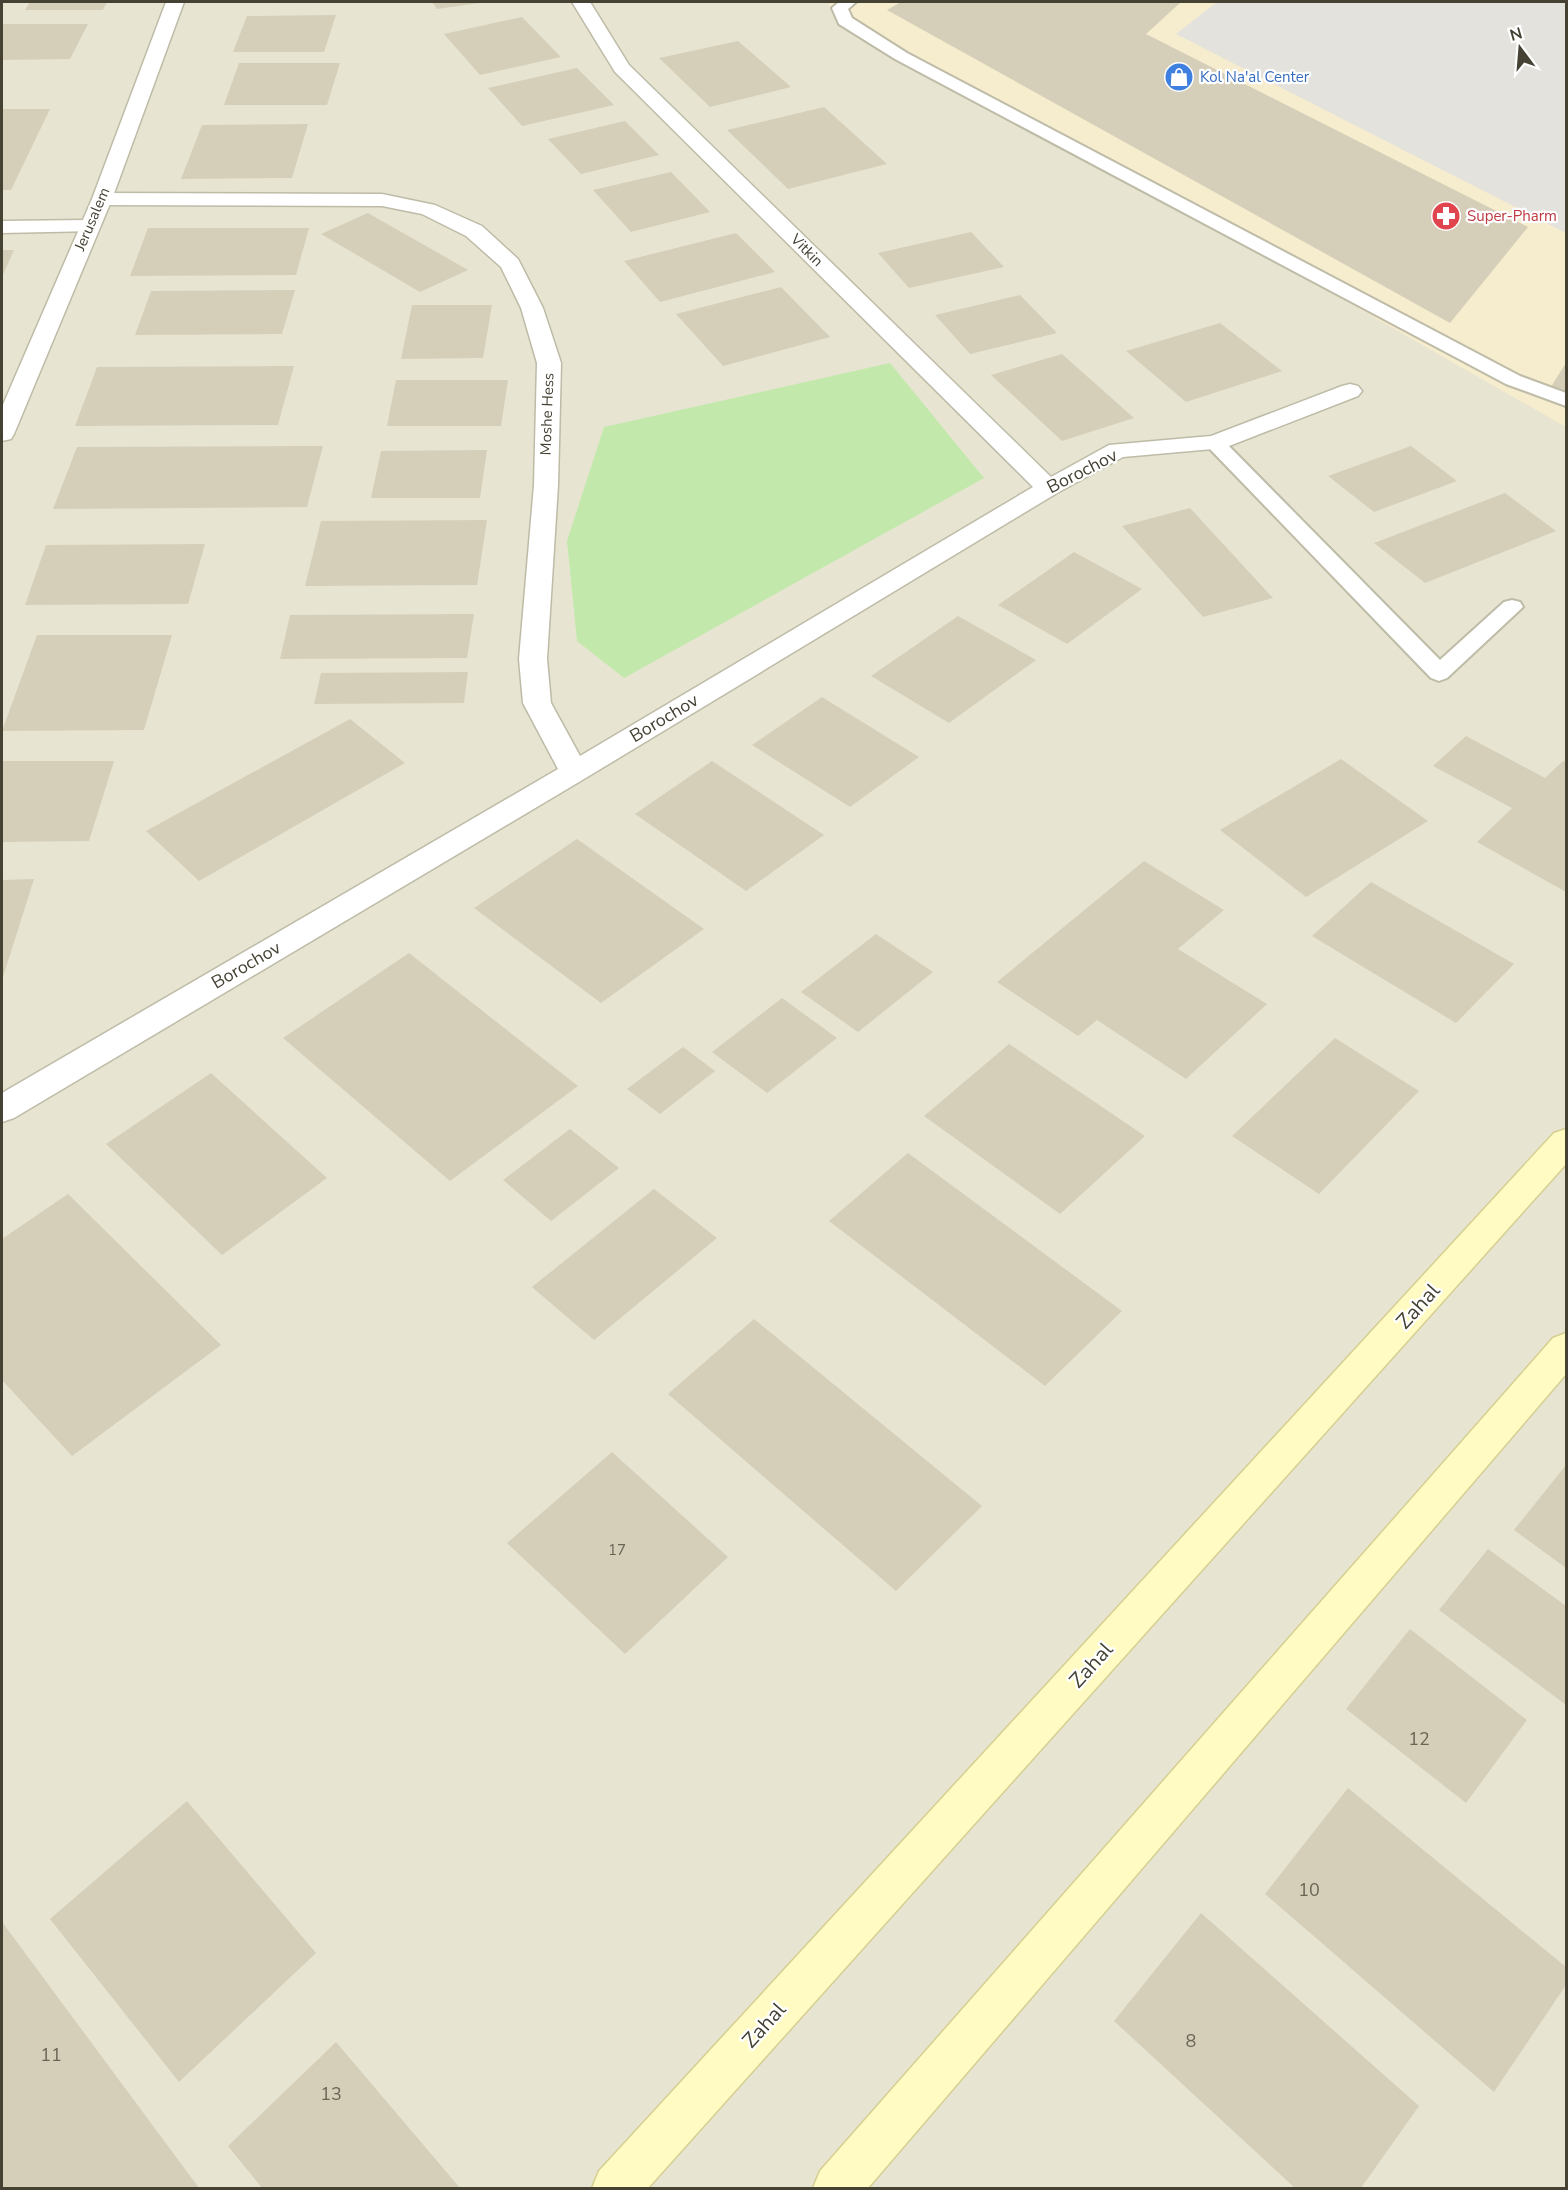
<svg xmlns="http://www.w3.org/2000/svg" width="1568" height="2190" viewBox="0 0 1568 2190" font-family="'Nunito Sans',sans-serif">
  <rect width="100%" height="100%" fill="#f3f1e4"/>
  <rect fill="#e7e4d2" x="2" y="2" width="1564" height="2186"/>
  <path fill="#f6ecce" d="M834,2H1566V427L828,5Z"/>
  <path fill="#c2e9ab" d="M890,363L984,478L624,678L577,641L567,541L604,427Z"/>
  <path fill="#e3e2dd" d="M1217,2H1566V233L1176,34Z"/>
  <g fill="#d5cfb9">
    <path d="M30,2H107L103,10H25Z"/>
    <path d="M432,2H480V3L437,9Z"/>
    <path d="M901,2H1181L1146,34L1528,227L1450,323L887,10Z"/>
    <path d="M336,15L324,52H233L247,16Z"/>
    <path d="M522,17L561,57L480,75L444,34Z"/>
    <path d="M2,24H88L70,59L2,60Z"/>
    <path d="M738,41L791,87L710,107L659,58Z"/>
    <path d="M239,63H340L327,105H224Z"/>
    <path d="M577,68L614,105L522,126L488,88Z"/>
    <path d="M824,107L887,164L788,189L727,130Z"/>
    <path d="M2,109H50L11,190H2Z"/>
    <path d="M625,121L659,155L581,174L548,139Z"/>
    <path d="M308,124L292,178L181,179L202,125Z"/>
    <path d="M671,172L710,212L631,232L593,190Z"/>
    <path d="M368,213L468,270L420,292L321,234Z"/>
    <path d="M148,228H309L296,275L130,276Z"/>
    <path d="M971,232L1004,267L909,288L878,253Z"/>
    <path d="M736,233L775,272L660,302L624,261Z"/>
    <path d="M2,250H14L2,277Z"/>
    <path d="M781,287L830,337L723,366L676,314Z"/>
    <path d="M295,290L282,334L135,335L151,291Z"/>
    <path d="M1020,295L1057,333L970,354L935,315Z"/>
    <path d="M412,305H492L483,358L401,359Z"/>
    <path d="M1220,323L1282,371L1186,402L1126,351Z"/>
    <path d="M1062,354L1134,418L1062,441L991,375Z"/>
    <path d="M1566,363V394L1549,390Z"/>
    <path d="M294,366L278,425L75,426L97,367Z"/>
    <path d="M396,380H508L501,426H387Z"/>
    <path d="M323,446L307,507L53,509L77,447Z"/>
    <path d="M1411,446L1457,481L1374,512L1328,476Z"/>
    <path d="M487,450L480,498H371L381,451Z"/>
    <path d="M1505,493L1556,531L1425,583L1374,543Z"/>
    <path d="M1190,508L1273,598L1203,617L1122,526Z"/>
    <path d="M487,520L477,585L305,586L321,521Z"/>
    <path d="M205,544L188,604L25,605L46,545Z"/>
    <path d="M1074,552L1142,589L1067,644L998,605Z"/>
    <path d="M474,614L467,658L280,659L290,615Z"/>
    <path d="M958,616L1036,660L949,723L871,676Z"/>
    <path d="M37,635H172L144,730L2,731Z"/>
    <path d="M468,672L464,703L314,704L321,673Z"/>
    <path d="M822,697L919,757L850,807L752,745Z"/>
    <path d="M350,719L405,763L199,881L146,831Z"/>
    <path d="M1466,736L1545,778L1563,761L1566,762V892L1477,842L1512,808L1433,766Z"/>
    <path d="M1341,759L1428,821L1306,897L1220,830Z"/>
    <path d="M2,761H114L89,841L2,842Z"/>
    <path d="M712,761L824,835L746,891L635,814Z"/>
    <path d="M577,839L704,929L601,1003L474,908Z"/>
    <path d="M1144,861L1224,910L1178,949L1267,1004L1186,1079L1097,1020L1078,1036L997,982Z"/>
    <path d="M34,879L2,980V880Z"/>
    <path d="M1371,882L1514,964L1456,1023L1312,936Z"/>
    <path d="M876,934L933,972L858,1032L801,992Z"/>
    <path d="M409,953L578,1086L450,1181L283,1038Z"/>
    <path d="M782,998L837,1038L767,1093L712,1052Z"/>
    <path d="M1335,1038L1419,1091L1319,1194L1232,1136Z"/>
    <path d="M1009,1044L1145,1136L1060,1214L924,1116Z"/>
    <path d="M683,1047L715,1071L660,1114L627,1089Z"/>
    <path d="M211,1073L327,1178L222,1255L106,1144Z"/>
    <path d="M570,1129L619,1168L551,1221L503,1180Z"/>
    <path d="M908,1153L1122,1311L1045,1386L829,1221Z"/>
    <path d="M654,1189L717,1238L594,1340L532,1287Z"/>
    <path d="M68,1194L221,1345L72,1456L2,1380V1239Z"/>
    <path d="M754,1319L982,1506L896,1591L668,1394Z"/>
    <path d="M612,1452L728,1557L625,1654L507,1543Z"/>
    <path d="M1566,1465V1568L1514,1530Z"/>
    <path d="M1488,1549L1566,1606V1705L1439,1610Z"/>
    <path d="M1410,1629L1527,1720L1466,1803L1346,1709Z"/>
    <path d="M1348,1788L1566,1967V1985L1494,2092L1265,1894Z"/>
    <path d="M187,1801L316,1953L179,2082L50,1919Z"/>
    <path d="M1201,1913L1419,2106L1361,2188H1295L1114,2021Z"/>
    <path d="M2,1922L199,2188H2Z"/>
    <path d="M336,2042L460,2188H262L228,2146Z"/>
  </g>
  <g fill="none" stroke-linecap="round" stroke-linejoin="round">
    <g stroke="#bebba7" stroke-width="4">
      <g id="service">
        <path d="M839,2H856L848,9L852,18L907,53L1520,376L1566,393V406L1506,384L895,59L839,24L832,8Z"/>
        <path d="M1215,437L1222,439L1440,660L1504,602L1512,600L1520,602L1523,607L1447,678L1439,681L1431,678L1208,447L1205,443L1208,439Z"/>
      </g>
    </g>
    <g stroke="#bebba7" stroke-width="3">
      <g id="minor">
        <path d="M572,2H590L629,65L1051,477L1109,445L1211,436L1342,386L1350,384L1358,386L1362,391L1358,396L1224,448L1123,457L1057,493L584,779L14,1118L2,1122V1093L558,769L523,703L519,659L534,485L537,363L521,308L501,267L466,236L422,214L382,206L102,205L95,203L92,199L95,195L102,193L382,194L435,205L482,226L518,259L543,308L561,363L558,485L547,659L551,703L580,756L1033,487L615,72Z"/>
        <path d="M88,220L96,221L99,226L96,231L2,233V221Z"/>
      </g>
    </g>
    <g stroke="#bebba7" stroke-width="3">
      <path id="tertiary" d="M166,2H184L112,199L14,434L11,439L2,441V407L92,199Z"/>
    </g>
    <g stroke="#d5cf92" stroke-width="3">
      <g id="secondary">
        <path d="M1566,1129V1164L648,2188H592L599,2171L1554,1133Z"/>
        <path d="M1566,1333V1374L868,2188H813L820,2171L1553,1338Z"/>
      </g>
    </g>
    <use href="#service" fill="#fff" fill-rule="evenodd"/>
    <use href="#minor" fill="#fff" fill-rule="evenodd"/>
    <use href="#tertiary" fill="#fff" fill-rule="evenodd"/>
    <use href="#secondary" fill="#fffbc2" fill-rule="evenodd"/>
  </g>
  <defs>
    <g id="shop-disc" transform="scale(1.5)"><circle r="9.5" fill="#3f7fe0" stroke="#fff"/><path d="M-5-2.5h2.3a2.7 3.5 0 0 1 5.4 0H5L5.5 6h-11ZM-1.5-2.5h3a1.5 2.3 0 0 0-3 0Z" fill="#fff"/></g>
    <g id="pharmacy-disc" transform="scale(1.5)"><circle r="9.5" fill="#e0444e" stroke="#fff"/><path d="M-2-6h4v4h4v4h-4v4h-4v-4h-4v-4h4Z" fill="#fff"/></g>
  </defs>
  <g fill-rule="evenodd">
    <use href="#shop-disc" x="1179" y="77"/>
    <use href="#pharmacy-disc" x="1446" y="216"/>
  </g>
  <g text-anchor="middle" stroke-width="4.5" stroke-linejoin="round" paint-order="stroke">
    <g font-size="15" fill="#366cbe" stroke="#fff" text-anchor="start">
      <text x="1200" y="82">Kol Na'al Center</text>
    </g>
    <g font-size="15" fill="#be3a42" stroke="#fff" text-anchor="start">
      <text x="1467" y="221">Super-Pharm</text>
    </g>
    <g font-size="15" fill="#454234" stroke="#fff">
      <text transform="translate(92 219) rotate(-67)" y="5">Jerusalem</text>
      <text transform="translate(807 250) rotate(45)" y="5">Vitkin</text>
      <text transform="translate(547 414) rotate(-88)" y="5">Moshe Hess</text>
    </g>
    <g font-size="15" fill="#696555">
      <text x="617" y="1555">17</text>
    </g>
    <g font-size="18" fill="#454234" stroke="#fff">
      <text transform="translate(1082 471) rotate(-27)" y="6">Borochov</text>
      <text transform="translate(664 718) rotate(-31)" y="6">Borochov</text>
      <text transform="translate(246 965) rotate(-30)" y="6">Borochov</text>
    </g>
    <g font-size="18" fill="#696555">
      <text x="1419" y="1745">12</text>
      <text x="1309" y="1896">10</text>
      <text x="1191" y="2047">8</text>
      <text x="51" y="2061">11</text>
      <text x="331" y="2100">13</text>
    </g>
    <g font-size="21" fill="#454234" stroke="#fff">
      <text transform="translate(1418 1306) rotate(-48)" y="7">Zahal</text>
      <text transform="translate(1091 1665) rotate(-48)" y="7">Zahal</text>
      <text transform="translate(764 2025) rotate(-48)" y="7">Zahal</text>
    </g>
  </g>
  <rect width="1568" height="2190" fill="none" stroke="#454234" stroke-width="6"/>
  <g transform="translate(1520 48) rotate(344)" stroke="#ffffff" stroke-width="4.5" paint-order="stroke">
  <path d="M0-4.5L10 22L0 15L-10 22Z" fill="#454234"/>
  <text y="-9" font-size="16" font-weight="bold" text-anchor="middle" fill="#454234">N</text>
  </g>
</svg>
